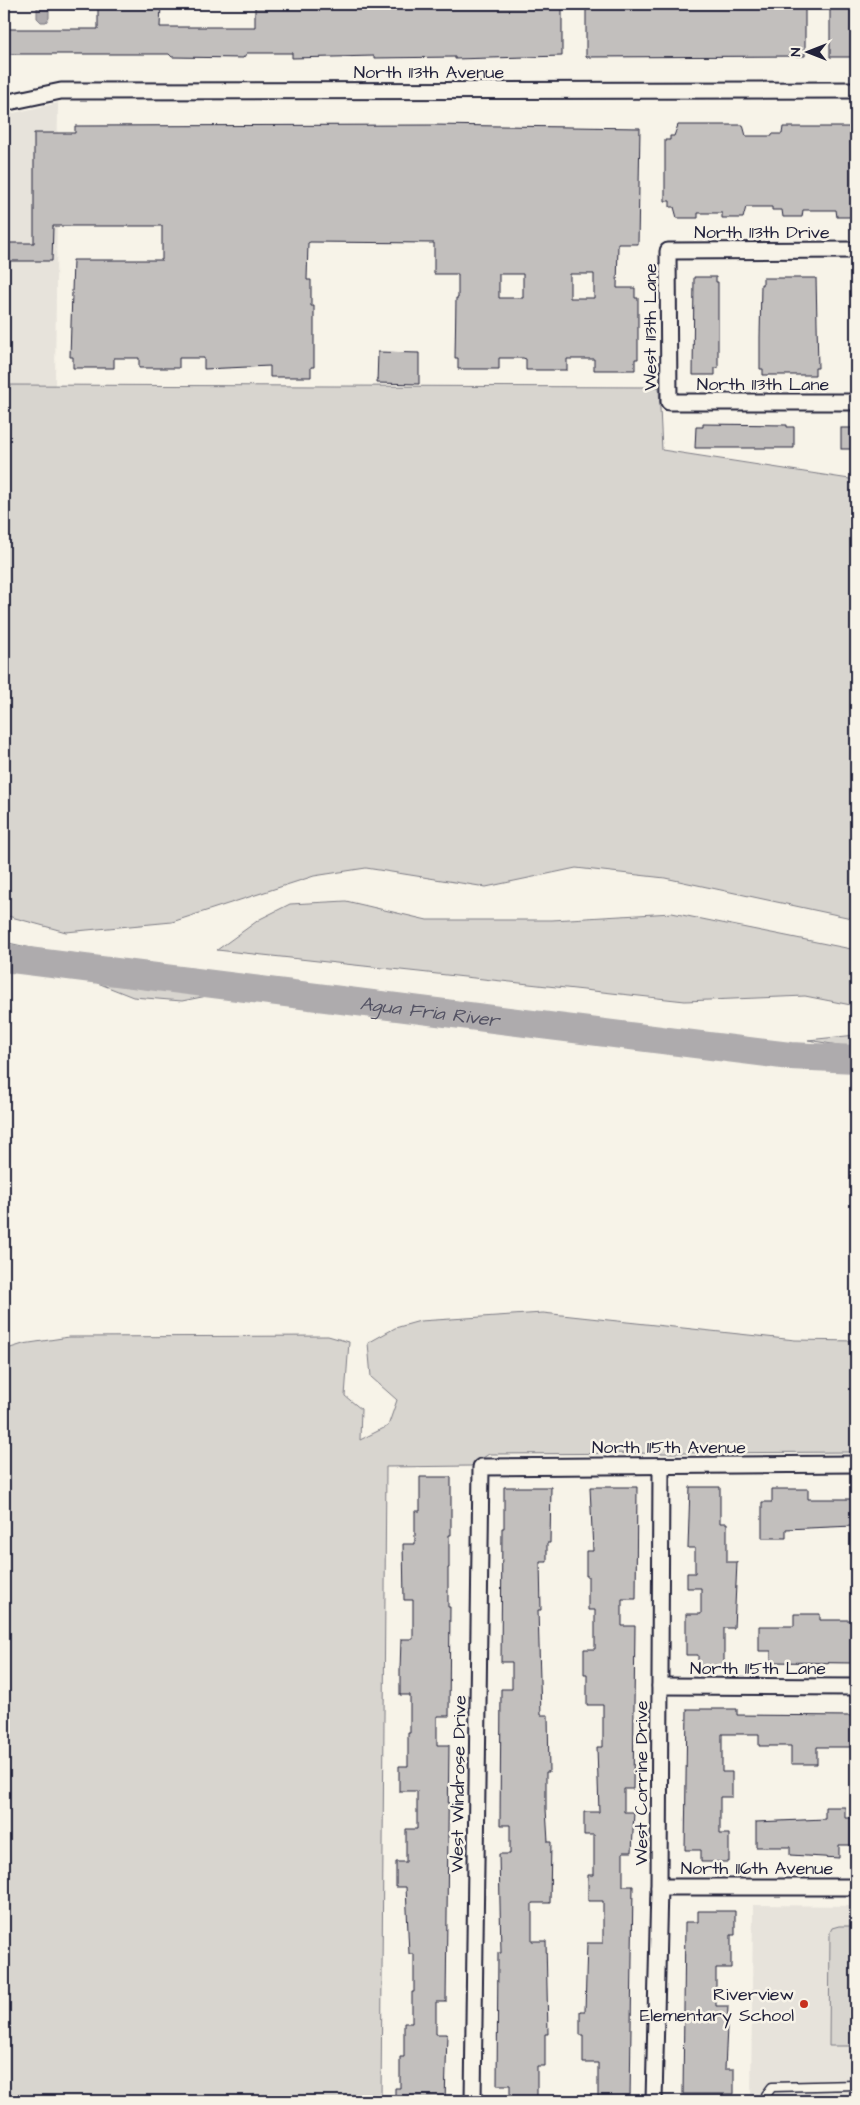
<svg xmlns="http://www.w3.org/2000/svg" width="860" height="2105" viewBox="0 0 860 2105" font-family="'Architects Daughter',sans-serif">
  <rect width="100%" height="100%" fill="#f7f3e8"/>
  <filter id="ink" filterUnits="userSpaceOnUse"><feTurbulence type="fractalNoise" baseFrequency=".02" numOctaves="2"/><feDisplacementMap in="SourceGraphic" scale="10" xChannelSelector="R" yChannelSelector="G"/><feConvolveMatrix kernelMatrix="1 2 1 2 8 2 1 2 1" color-interpolation-filters="sRGB"/></filter>
  <g filter="url(#ink)">
    <g fill="#e7e3db">
      <path d="M58,103L55,385H4V115Z"/>
      <path d="M753,1905L856,1906V2101H751Z"/>
    </g>
    <g fill="#d8d5cf" stroke="#7d7c85">
      <path d="M4,385L659,387L662,450L856,480V919L665,878L576,868L486,887L366,868L314,876L172,922L66,932L4,915Z"/>
      <path d="M346,901L427,920H552L672,913L856,950V1006L805,996L685,1001L217,950L260,919L290,904Z"/>
      <path d="M4,942L82,959L463,1002L335,1000L227,992L182,1001L133,997L70,972L4,965Z"/>
      <path d="M856,1035V1048L808,1040Z"/>
      <path d="M543,1313L795,1340L856,1341V1452L489,1454L471,1466L386,1467L381,2101H4V1350L23,1344L69,1337L328,1336L349,1342L345,1396L361,1409L360,1440L388,1426L397,1400L371,1377L368,1343L395,1328L420,1321Z"/>
      <path d="M839,1926H856V2046H829L830,1932L832,1928Z"/>
    </g>
    <path fill="#aeabad" stroke="#76747f" d="M37,4H49V18L46,22H41L37,18Z"/>
    <g fill="none" stroke-linecap="round" stroke-linejoin="round">
      <path stroke="#aeabad" stroke-width="28" id="s1" d="M4,958L790,1056L856,1059"/>
    </g>
    <g fill="#c2bfbd" stroke="#22223b" fill-rule="evenodd">
      <path d="M98,4H161L160,27H255V4H562V56L455,59V57L374,58V56L292,58V53H247L243,58L172,57L169,54H4V29H98Z"/>
      <path d="M586,4H805V56L586,57Z"/>
      <path d="M830,4H852V9H856V47H852V57H830Z"/>
      <path d="M432,125L640,128L638,244H618L617,288H635V298H638V359H635V370H594V359H567V370H526V359L523,358H499V369H458V358H455L456,298H458V274H434V243L310,242L308,243L307,280H311V306H314V367H311V377H270V366L204,369V358H179V368H139V358H114V368H73V357H70L73,260H162V226H53L52,261H4V243H34V133H75V126ZM499,274H523V298H499ZM570,274H594V298H570Z"/>
      <path d="M678,125H743L746,136H772V134H782L783,127H856V217H837L836,210H803L802,217H783L782,210H772V207H746L743,218H722V213H698V218H677L674,207H670V201H665V140H670V136H674Z"/>
      <path d="M694,277H716V282H718V368H715V375H693Z"/>
      <path d="M763,278H816L818,368H815V375H763V369H760V337L761,284H763Z"/>
      <path d="M378,352L419,353V384L377,383Z"/>
      <path d="M703,424L787,425V427H794V448H695L696,427H703Z"/>
      <rect x="841" y="428" width="15" height="21"/>
      <path d="M420,1477H451V1535H449V1568H448V1607H450L449,1716H437V1745H449L446,2002H436V2034H447L445,2101H395V2088H400V2057H404V2023H412V1992H414V1954H409L406,1887H396V1862H406V1829H417V1791H399V1766H408V1733H410V1695H400V1670L401,1639H413V1600H404L403,1544H415V1511H420Z"/>
      <path d="M504,1487H551L550,1543H547V1562H540L541,1610H538L541,1715H548L549,1772H546V1809L548,1842H551L550,1903H532V1941H546L548,2034H545V2066H537V2098H510V2085H497L498,1953H501L499,1854H510V1825H500L501,1689H512V1662H501L502,1528H504Z"/>
      <path d="M590,1487H637L636,1599H622V1626H635L633,1789H624V1812H634L632,1852H623V1886H633L630,2099H598V2063H583V2035H580V2011H585L587,1943H603V1901H588V1875H594V1835H584V1812H599L597,1747H603V1705H587V1674H584V1649H595V1610H588V1576H586V1551H593Z"/>
      <path d="M690,1487H720V1523H727V1562H737L734,1628H724V1666H698V1655H686V1614H701V1588H687V1573H695V1548H688Z"/>
      <path d="M772,1489H808V1499H853V1526L786,1529V1538H762V1502H772Z"/>
      <path d="M794,1614H820V1620H853V1663L771,1662V1651H759V1626H794Z"/>
      <path d="M687,1709H737V1715L852,1716V1747H817V1764H791V1746H759V1734H722V1772H732V1797H720V1834H729V1862H701V1850H685Z"/>
      <path d="M825,1807H845V1818H851V1845H839V1858L790,1855V1847H756V1822L825,1819Z"/>
      <path d="M698,1911H735V1935H731V1968H716V2006H728L725,2069H734V2094H683L685,1922H698Z"/>
    </g>
    <g fill="none" stroke-linecap="round" stroke-linejoin="round">
      <g stroke="#22223b" stroke-width="11">
        <path id="lane" d="M766,2101V2095L772,2087L856,2085"/>
      </g>
      <g stroke="#22223b" stroke-width="19">
        <g id="street">
          <path d="M4,103L61,91L856,90"/>
          <path d="M856,250L668,251L669,402H856"/>
          <path d="M660,1686L856,1687"/>
          <path d="M659,1887H856"/>
          <path d="M473,2101L481,1467L856,1464"/>
          <path d="M654,2101L659,1887L661,1466"/>
        </g>
      </g>
      <use href="#lane" stroke="#f7f3e8" stroke-width="8"/>
      <use href="#street" stroke="#f7f3e8" stroke-width="15"/>
    </g>
  </g>
  <circle fill="#c8321e" stroke="#f7f3e8" stroke-width="2" cx="804" cy="2004" r="5"/>
  <g text-anchor="middle" stroke-width="5" stroke-linejoin="round" paint-order="stroke">
    <g font-size="18" fill="#22223b" stroke="#f7f3e8">
      <text x="429" y="78">North 113th Avenue</text>
      <text x="762" y="238">North 113th Drive</text>
      <text transform="translate(650 327) rotate(-90)" y="6">West 113th Lane</text>
      <text x="763" y="390">North 113th Lane</text>
      <text x="669" y="1453">North 115th Avenue</text>
      <text x="758" y="1674">North 115th Lane</text>
      <text transform="translate(641 1783) rotate(-90)" y="6">West Corrine Drive</text>
      <text transform="translate(458 1784) rotate(-89)" y="6">West Windrose Drive</text>
      <text x="757" y="1874">North 116th Avenue</text>
    </g>
    <g font-size="18" fill="#22223b" stroke="#f7f3e8" text-anchor="end">
      <text x="794" y="2000">Riverview<tspan x="794" dy="21">Elementary School</tspan></text>
    </g>
    <g font-size="19" font-style="italic" fill="#535263" stroke="#f7f3e8">
      <text dy="7" stroke="none"><textPath href="#s1" startOffset="429">Agua Fria River</textPath></text>
    </g>
  </g>
  <rect width="860" height="2105" fill="none" stroke="#f7f3e8" stroke-width="20"/>
  <rect x="10" y="10" width="840" height="2085" fill="none" stroke="#22223b" stroke-width="2" filter="url(#ink)"/>
  <g transform="translate(808 52) rotate(270)" stroke="#f7f3e8" stroke-width="4" paint-order="stroke">
  <path d="M0-4L9 19L0 12L-9 19Z" fill="#22223b"/>
  <text y="-8" font-size="14" font-weight="bold" text-anchor="middle" fill="#22223b">N</text>
  </g>
</svg>
